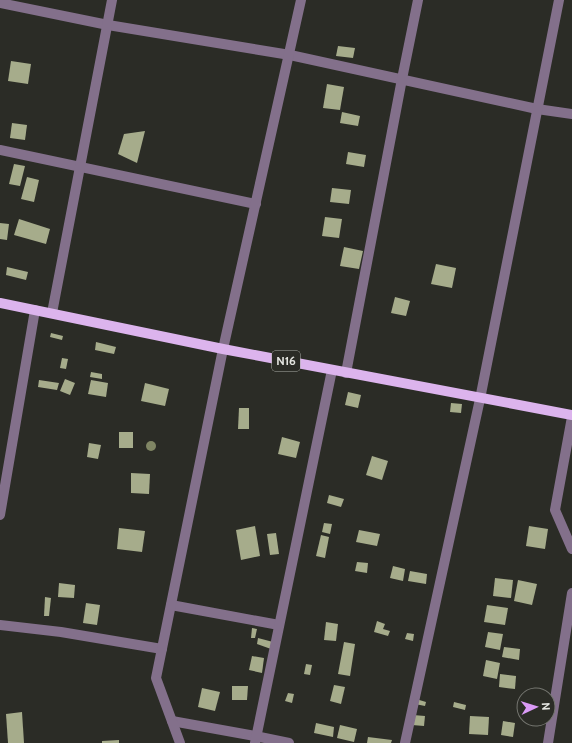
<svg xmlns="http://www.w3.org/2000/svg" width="572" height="743" viewBox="0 0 572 743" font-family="Cabin,sans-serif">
  <rect width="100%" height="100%" fill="#2b2c26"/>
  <g fill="#a6ac8b">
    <path d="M338,46L355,48L353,58L336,56Z"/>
    <path d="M11,61L31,64L28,84L8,81Z"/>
    <path d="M327,84L344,87L340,110L323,108Z"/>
    <path d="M342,112L360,116L358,126L340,123Z"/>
    <path d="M12,123L27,125L25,140L10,138Z"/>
    <path d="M145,131L137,163L118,154L124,134Z"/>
    <path d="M348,152L366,155L364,167L346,164Z"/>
    <path d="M14,164L25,166L20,186L9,184Z"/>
    <path d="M27,177L39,180L34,202L21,199Z"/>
    <path d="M332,188L351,190L349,204L330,202Z"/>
    <path d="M325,217L342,219L339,238L322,236Z"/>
    <path d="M19,219L50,229L46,244L14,235Z"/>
    <path d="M0,223L9,224L7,240L0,239Z"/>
    <path d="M344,247L363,251L359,269L340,266Z"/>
    <path d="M436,264L456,268L452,288L431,284Z"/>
    <path d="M7,267L28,272L26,280L6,275Z"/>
    <path d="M395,297L410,301L406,316L391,313Z"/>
    <path d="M51,333L63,336L62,340L50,337Z"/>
    <path d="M96,342L116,347L114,354L95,350Z"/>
    <path d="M62,358L68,359L66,369L60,368Z"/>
    <path d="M91,372L102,374V379L90,377Z"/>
    <path d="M65,379L75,383L70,395L60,391Z"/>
    <path d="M39,380L59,383L57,390L38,387Z"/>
    <path d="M91,380L108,383L106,397L88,394Z"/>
    <path d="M145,383L169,389L165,406L141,401Z"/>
    <path d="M348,392L361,395L358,408L345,405Z"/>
    <path d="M451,403L462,404L461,413L450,412Z"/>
    <path d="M239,408H249V429H238Z"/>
    <rect x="119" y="432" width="14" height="16"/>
    <path d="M282,437L300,442L296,458L278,454Z"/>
    <path d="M89,443L101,445L98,459L87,457Z"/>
    <path d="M372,456L388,461L382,480L366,475Z"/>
    <path d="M131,473L150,474L149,494L131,493Z"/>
    <path d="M329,495L344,499L341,507L327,503Z"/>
    <path d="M324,523L332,524L330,534L322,532Z"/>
    <path d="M255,526L260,556L241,560L236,530Z"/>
    <path d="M529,526L548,529L545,549L526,546Z"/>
    <path d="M119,528L145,531L142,552L117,549Z"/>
    <path d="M359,530L380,534L377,546L356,542Z"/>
    <path d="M276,533L279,554L270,555L267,534Z"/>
    <path d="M321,535L329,537L325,558L316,556Z"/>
    <path d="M357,562L368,563L367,573L355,571Z"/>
    <path d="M393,566L405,569L403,581L390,578Z"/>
    <path d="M410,571L427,574L426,584L408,581Z"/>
    <path d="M495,578L513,580L511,598L493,596Z"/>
    <path d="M518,580L537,584L532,605L514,601Z"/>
    <path d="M59,583L75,585L74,598L58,597Z"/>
    <path d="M45,597L51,598L49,616H44Z"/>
    <path d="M86,603L100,605L97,625L83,623Z"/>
    <path d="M487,605L508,608L505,625L484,622Z"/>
    <path d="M377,621L385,624L383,629L390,631L388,636L374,632Z"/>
    <path d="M326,622L338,624L336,641L324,640Z"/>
    <path d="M252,628L257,629L255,638H251Z"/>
    <path d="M488,632L503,634L500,650L485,647Z"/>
    <path d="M407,633L414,634L413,641L405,639Z"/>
    <path d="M258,638L273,642L271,649L257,644Z"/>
    <path d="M344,642L355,644L350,676L338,674Z"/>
    <path d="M504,647L520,649L519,660L502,657Z"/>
    <path d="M252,656L264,658L262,673L249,670Z"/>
    <path d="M486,660L500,663L497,679L483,676Z"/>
    <path d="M306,664L312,665L310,675L304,674Z"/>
    <path d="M500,674L516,676L515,689L499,687Z"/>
    <path d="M334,685L345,687L341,704L330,701Z"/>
    <path d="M232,686H248L247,700H232Z"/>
    <path d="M202,688L220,692L215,711L198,707Z"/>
    <path d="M288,693L294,694L292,703L285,701Z"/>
    <path d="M416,699L426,702L425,706L415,704Z"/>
    <path d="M454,702L466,705L465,710L453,707Z"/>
    <path d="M22,712L24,743H8L6,714Z"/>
    <path d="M413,715L425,716L424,726L412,725Z"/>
    <path d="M470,716L489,717L488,735L469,734Z"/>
    <path d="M503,721L515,723L513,737L501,735Z"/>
    <path d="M316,723L334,727L333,737L314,733Z"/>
    <path d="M340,725L357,729L354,742L337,738Z"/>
    <path d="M368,737L392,740L391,743H367Z"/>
    <path d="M119,740V743H102V741Z"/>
  </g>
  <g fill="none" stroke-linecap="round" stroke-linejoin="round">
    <g stroke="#83708b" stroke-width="10">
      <path d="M0,3L108,25L290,55L537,109L572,114"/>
      <path d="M0,150L256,204"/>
      <path d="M52,313L112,0"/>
      <path d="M346,373L402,79L418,0"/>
      <path d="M572,417L555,510L572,549"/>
      <path d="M0,515L35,310"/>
      <path d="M171,605L279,625"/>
      <path d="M0,625L61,632L162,649"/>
      <path d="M172,721L255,736L289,743"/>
      <path d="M180,743L156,678L223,349L301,0"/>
      <path d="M255,743L332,370"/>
      <path d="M405,743L480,399L559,0"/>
      <path d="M548,743L572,593"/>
    </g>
    <path stroke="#dcb4ed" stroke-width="10" d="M0,303L223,349L572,415"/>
  </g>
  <circle fill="#808664" cx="151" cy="446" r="5"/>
  <g text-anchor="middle" stroke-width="4" stroke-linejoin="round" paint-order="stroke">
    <rect fill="#2b2c26" stroke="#acaea8" stroke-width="1" x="272" y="351" width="28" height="20" rx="3"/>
    <g font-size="12" font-weight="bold" fill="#e4e5e0">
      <text x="286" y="365">N16</text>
    </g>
  </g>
  <g transform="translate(536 707) rotate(86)"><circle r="19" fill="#2b2c26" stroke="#757670"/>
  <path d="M0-3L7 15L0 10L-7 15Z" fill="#da9af6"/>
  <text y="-6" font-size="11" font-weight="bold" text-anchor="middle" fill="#e4e5e0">N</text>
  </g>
</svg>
